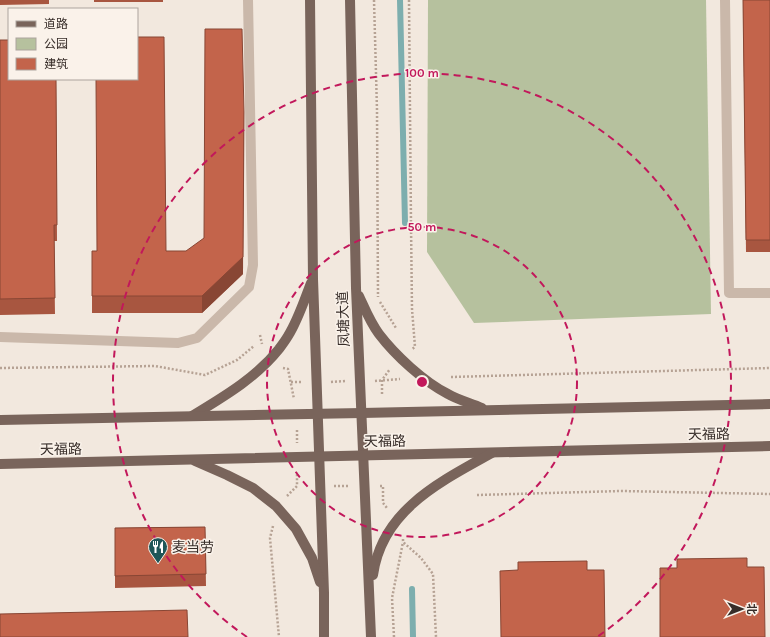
<svg xmlns="http://www.w3.org/2000/svg" width="770" height="637" viewBox="0 0 770 637" font-family="Karla,'Noto Sans SC',sans-serif">
  <rect width="100%" height="100%" fill="#f2e8de"/>
  <path fill="#b6c19e" d="M428,0H706L711,314L474,323L427,252Z"/>
  <g fill="none" stroke-linecap="round" stroke-linejoin="round">
    <g stroke="#7daeae" stroke-width="6">
      <path d="M400,0L405,223"/>
      <path d="M412,589L413,637"/>
    </g>
    <g stroke="#b6a294" stroke-width="2.5" stroke-dasharray="2 2" stroke-linecap="butt">
      <path d="M374,0L377,110L378,297"/>
      <path d="M409,0L411,224L412,309L415,347L412,349"/>
      <path d="M380,302L396,328"/>
      <path d="M260,335L262,344"/>
      <path d="M0,368L155,366L205,375L237,360L254,346"/>
      <path d="M283,368L288,369L294,399"/>
      <path d="M451,377L770,368"/>
      <path d="M375,381L400,379"/>
      <path d="M291,382H302"/>
      <path d="M331,382L346,381"/>
      <path d="M382,394V380L390,369"/>
      <path d="M297,430V443"/>
      <path d="M334,486H349"/>
      <path d="M380,486H383V503L387,508"/>
      <path d="M477,495L621,491L770,494"/>
      <path d="M287,496L297,486V472"/>
      <path d="M273,526L270,538L279,637"/>
      <path d="M403,539V542L421,558L433,574L436,637"/>
      <path d="M394,637L392,598L403,542"/>
    </g>
    <g stroke="#cab8aa" stroke-width="10">
      <path d="M725,0L729,293H770"/>
      <path d="M0,337L178,343L197,338L249,287L253,265L248,0"/>
    </g>
    <g stroke="#79645b" stroke-width="10">
      <path d="M310,0L313,279L324,593V637"/>
      <path d="M350,0L356,288L371,637"/>
      <path d="M359,296C365,309 370,322 379,334C395,355 424,382 448,394C458,400 471,403 482,408"/>
      <path d="M192,416C223,397 256,378 279,349C282,345 285,341 288,336C298,320 304,301 311,283"/>
      <path d="M0,420L362,413L770,404"/>
      <path d="M195,461L227,475L253,488L276,506L296,529L312,558L320,582"/>
      <path d="M0,464L770,446"/>
      <path d="M373,575C382,510 440,482 492,453"/>
    </g>
  </g>
  <g fill="#a85640">
    <path d="M0,0H49V4L0,5Z"/>
    <rect x="94" y="0" width="69" height="2"/>
    <path d="M743,0H770V252H746Z"/>
    <path d="M0,40L56,79L57,241H54L55,314L0,315Z"/>
    <path d="M92,251H166L243,274L202,313H92Z"/>
    <path d="M205,527L206,586L115,588V528Z"/>
  </g>
  <path fill="#884634" d="M244,112L243,274L202,313V296Z"/>
  <g fill="#c3644b" stroke="#884634">
    <path d="M743,0H770V240H746Z"/>
    <path d="M205,29H242L244,112L243,257L202,296H92V251H97L96,79H137V37H164L166,251H186L204,238Z"/>
    <path d="M0,40H9V79H56L57,225H54L55,298L0,299Z"/>
    <path d="M205,527L206,574L115,576V528Z"/>
    <path d="M747,558V567H764L765,637H660V568H677V559Z"/>
    <path d="M587,561V570H604L605,637H501L500,571L518,570V562Z"/>
    <path d="M187,610L188,637H0V614Z"/>
  </g>
  <g fill="none" stroke="#c2185b" stroke-width="2" stroke-dasharray="7 5">
    <circle cx="422" cy="382" r="155"/>
    <path d="M247 637A309 309 0 1 1 597 637"/>
  </g>
  <defs>
    <g id="restaurant-pin" transform="scale(1)"><path d="M0 17L-7.5 6A9.5 9.5 0 1 1 7.5 6Z" fill="#1f5658" stroke="#faf2ea"/><path d="M-5-6h1v4h1v-4h1v4h1v-4h1v5L-1.5 .5V6h-2V.5L-5-1ZM5-6V6H3V1.5H1.5Q1.5-4 5-6Z" fill="#fff"/></g>
  </defs>
  <g fill-rule="evenodd">
    <use href="#restaurant-pin" x="158" y="547"/>
  </g>
  <g text-anchor="middle" stroke-width="3" stroke-linejoin="round" paint-order="stroke">
    <g font-size="14" fill="#372d29" stroke="#faf2ea">
      <text transform="translate(343 319) rotate(-92)" y="5">凤塘大道</text>
      <text transform="translate(709 434) rotate(-1)" y="5">天福路</text>
      <text transform="translate(385 441) rotate(-1)" y="5">天福路</text>
      <text transform="translate(61 449) rotate(-1)" y="5">天福路</text>
    </g>
    <g font-size="14" fill="#372d29" stroke="#faf2ea" text-anchor="start">
      <text x="172" y="552">麦当劳</text>
    </g>
  </g>
  <circle cx="422" cy="382" r="6" fill="#c2185b" stroke="#faf2ea" stroke-width="2"/>
  <g font-size="12" text-anchor="middle" font-weight="bold" fill="#c2185b" stroke="#faf2ea" stroke-width="3" stroke-linejoin="round" paint-order="stroke">
    <text x="422" y="77">100 m</text>
    <text x="422" y="231">50 m</text>
  </g>
  <rect x="8" y="8" width="130" height="72" fill="#faf2ea" stroke="#aca39d"/>
  <rect x="16" y="21" width="20" height="6" fill="#79645b" stroke="#aca39d"/>
  <text x="44" y="28" font-size="12" fill="#372d29">道路</text>
  <rect x="16" y="38" width="20" height="12" fill="#b6c19e" stroke="#aca39d"/>
  <text x="44" y="48" font-size="12" fill="#372d29">公园</text>
  <rect x="16" y="58" width="20" height="12" fill="#c3644b" stroke="#aca39d"/>
  <text x="44" y="68" font-size="12" fill="#372d29">建筑</text>
  <g transform="translate(742 609) rotate(90)" stroke="#faf2ea" stroke-width="3" paint-order="stroke">
  <path d="M0-3L7 15L0 10L-7 15Z" fill="#372d29"/>
  <text y="-6" font-size="11" font-weight="bold" text-anchor="middle" fill="#372d29">北</text>
  </g>
</svg>
